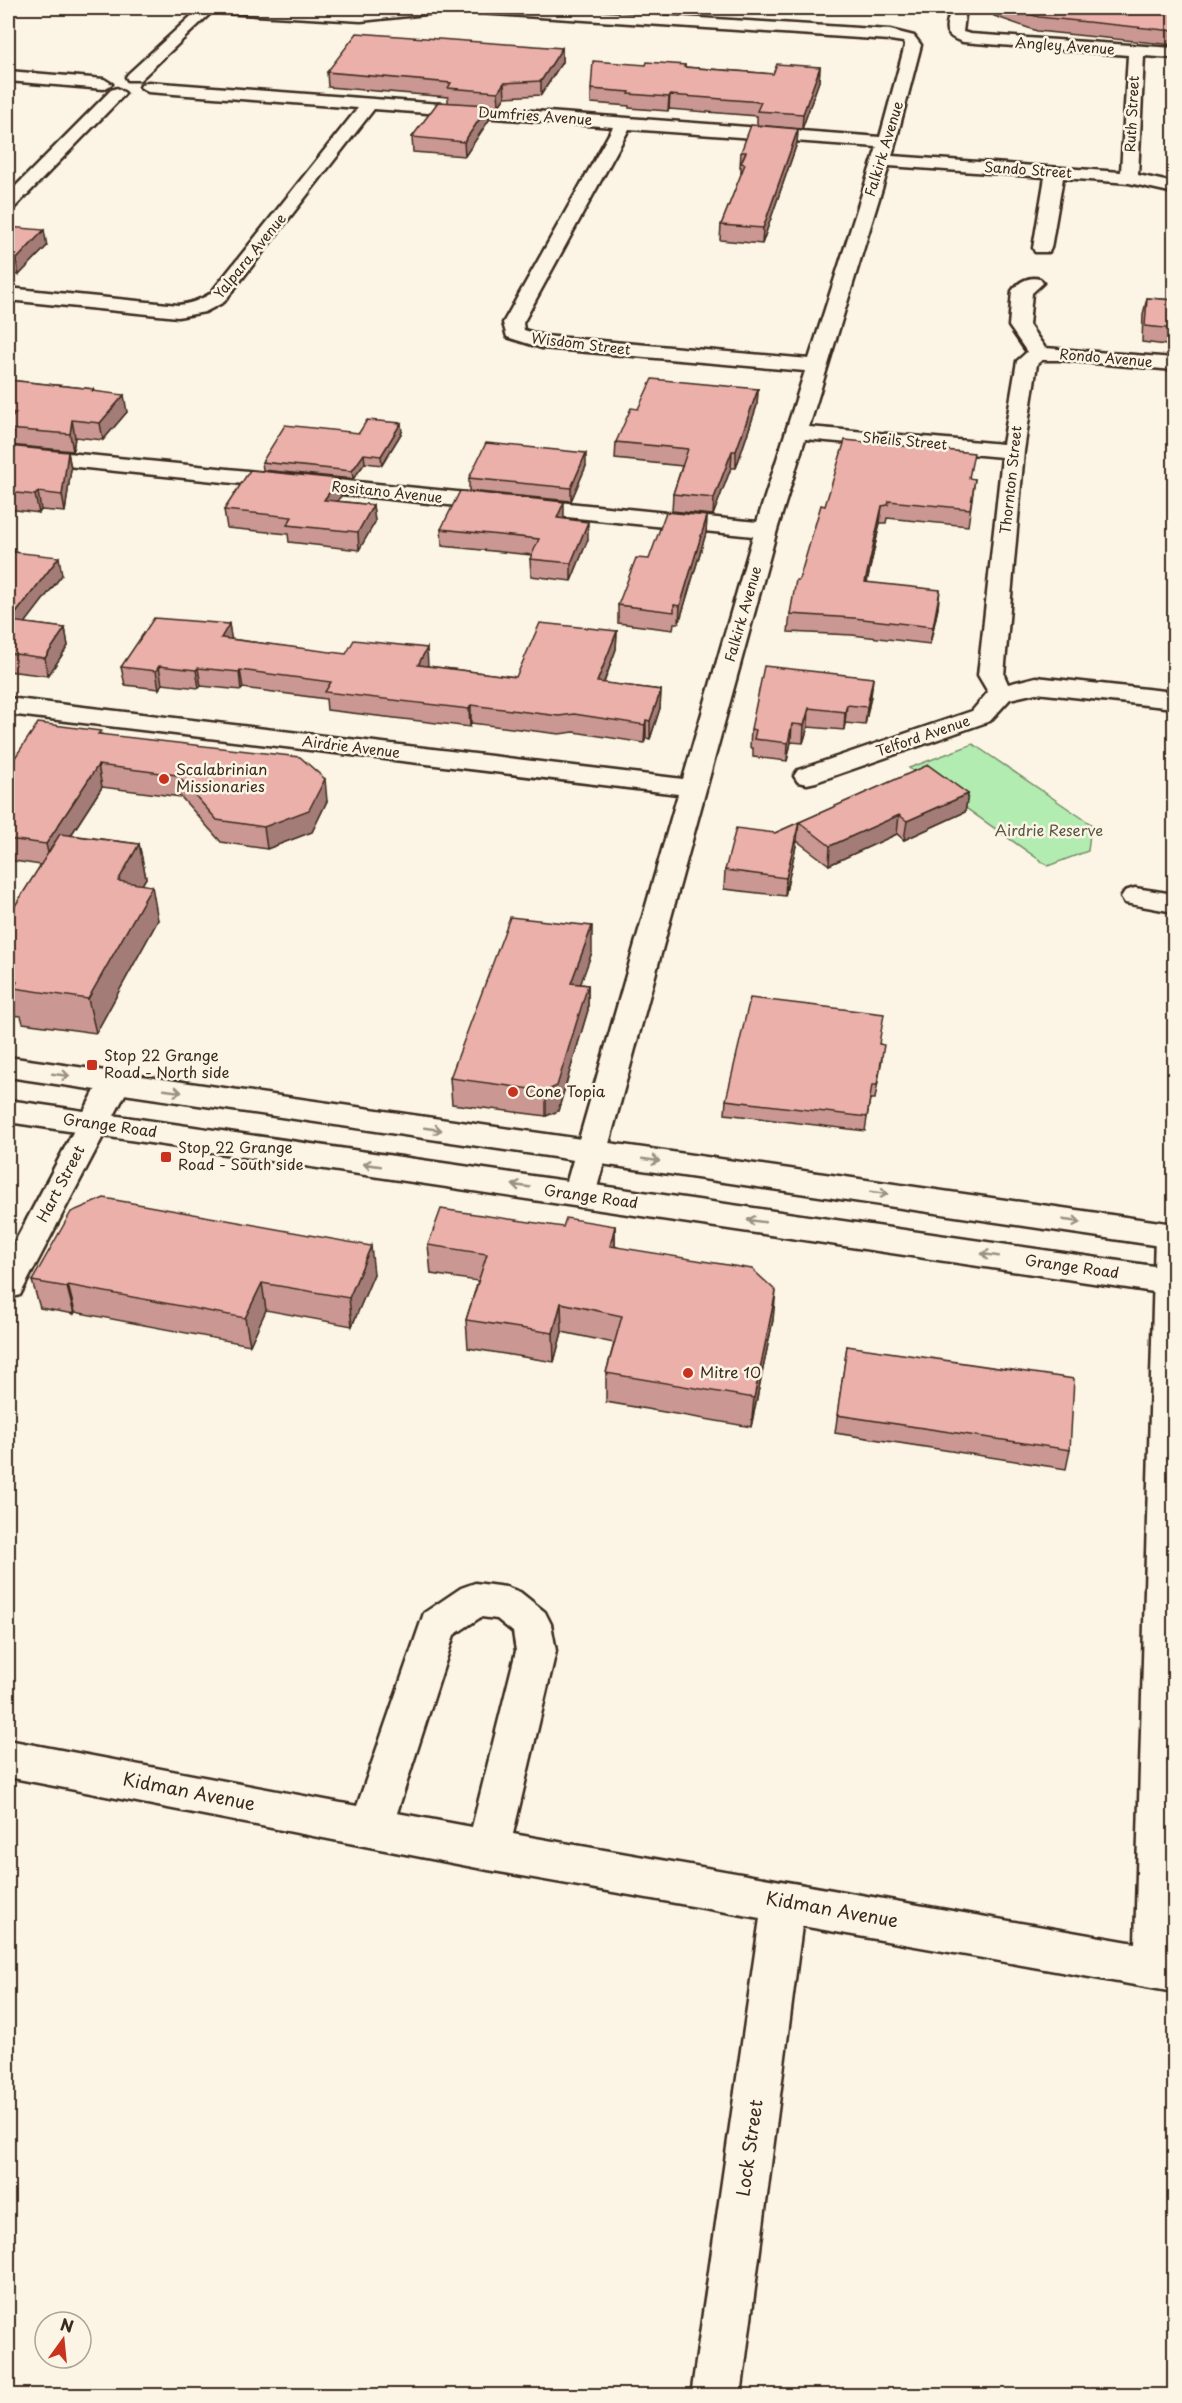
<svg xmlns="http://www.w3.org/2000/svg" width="1182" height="2403" viewBox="0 0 1182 2403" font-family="'Playpen Sans',sans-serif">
  <rect width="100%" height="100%" fill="#fcf5e5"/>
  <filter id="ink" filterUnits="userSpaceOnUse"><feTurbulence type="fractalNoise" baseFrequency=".0167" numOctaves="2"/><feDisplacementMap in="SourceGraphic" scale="12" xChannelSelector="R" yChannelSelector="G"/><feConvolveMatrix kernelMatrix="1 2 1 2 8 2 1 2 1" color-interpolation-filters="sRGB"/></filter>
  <g filter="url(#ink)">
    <path fill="#b2ecb1" stroke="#768b68" stroke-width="1.5" d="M973,744L1091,824L1088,851L1048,866L909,768Z"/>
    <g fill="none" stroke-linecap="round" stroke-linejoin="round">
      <g stroke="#3b2a1e" stroke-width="5">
        <g id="minor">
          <path d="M200,8H293L361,11L398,8H444L436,13L361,21L222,13L215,9L140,80H128L126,77L128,74Z"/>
          <path d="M470,8H540L890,30L914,36L921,45L892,156L1121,172L1128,55L963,42C941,35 946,28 951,8H966L963,32L970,34L1174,48V58L1144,56L1138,175L1174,183V193L1129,183L1063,178L1051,248L1049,252H1035L1033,248L1045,177L889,166L809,427L1003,444L1017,361L1027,352L1009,326L1012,291C1019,281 1029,276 1040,279L1043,283L1032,293L1029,325L1045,348L1174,358V370L1060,360H1042L1037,364L1024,451L1004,675L1008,684L1036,677L1174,692V708L1036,693L1010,699L990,721L816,782L807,784L798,782L794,776L798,770L972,711L988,692L978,675L1002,457L805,439L777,530L595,1195L591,1203L579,1207L567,1203L563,1195L678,794L8,714V698L683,779L753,536L8,460V447L757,522L805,371L542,348L507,337L503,323L613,127L374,109L224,302L205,312L178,317L8,300V288L178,305C190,304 200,300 210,294L358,108L148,92L140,87L142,84L148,82L880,137L905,45L903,42L890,40L478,13ZM629,129L877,147L809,359L544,336L524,330L523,323Z"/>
          <path d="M8,71L104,79L112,84L104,89L8,81Z"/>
          <path d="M117,88L125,93L123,96L14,208L8,209V194L111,90Z"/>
          <path d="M1135,888L1174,894V912L1125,903L1121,897L1125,891Z"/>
          <path d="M115,1072L126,1075L131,1083L20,1295L8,1299V1255L99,1083L104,1075Z"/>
          <path d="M1172,1223L1174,1224V1992L802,1926L741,2396H691L760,1918L488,1870L8,1777V1740L357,1806L424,1613L461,1588L475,1583L506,1587L520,1592L545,1612L551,1624L556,1651L513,1834L1135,1943L1155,1235L1160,1226ZM481,1617L497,1619L513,1632L516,1651L472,1827L397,1813L454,1635Z"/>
        </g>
      </g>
      <g stroke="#3b2a1e" stroke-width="5">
        <g id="major">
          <path d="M8,1057L1174,1224V1248L8,1077Z"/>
          <path d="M8,1100L1174,1269V1295L8,1122Z"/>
        </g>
      </g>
      <use href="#minor" fill="#fcf5e5" fill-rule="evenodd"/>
      <use href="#major" fill="#fcf5e5" fill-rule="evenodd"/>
    </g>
    <g fill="#ca9792" stroke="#3b2a1e" stroke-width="1.5">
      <path d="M995,8H1174V45L1037,31L994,16Z"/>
      <path d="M562,48V62L541,95L505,97L499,106L489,105V120L465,156L413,152L412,137L448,102V97L328,87L327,72Z"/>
      <path d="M646,65H685V67L773,74L820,67L819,81L802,129L757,125V116L669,109L668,111L629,108V106L591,103V89Z"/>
      <path d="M798,129L797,143L762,244L720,240L721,225L741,175V167H740L741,152Z"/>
      <path d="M8,227L47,246L19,275L8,274Z"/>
      <path d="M1147,298L1174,300V346L1142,342L1143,314Z"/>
      <path d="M8,380L94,389V392L127,412L103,440L75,437L73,451L8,445Z"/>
      <path d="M758,389L757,405L736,468H731L713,515L672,511L673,494L682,466L615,459L616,442L638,409Z"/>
      <path d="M402,432L382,465L365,463L353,479L263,470L262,462L359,433Z"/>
      <path d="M8,446L68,452L71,469L65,512L41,510L39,513L8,509Z"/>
      <path d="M586,466L571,501L469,491V478Z"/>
      <path d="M975,479L968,526L887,518L886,523H880L867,582L938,608L930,644L852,635L788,632L790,614L799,580L825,506Z"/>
      <path d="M341,496L337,501L373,505L375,522L359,550L289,542L288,534L227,528L224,510Z"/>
      <path d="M707,516L706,533L679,623H674L673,630L618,623V605L649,559Z"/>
      <path d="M564,519L588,539L571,581L531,576L530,559L532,555L442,546L441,529Z"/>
      <path d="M8,548L62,575L25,623L65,628L68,646L48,676L8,671Z"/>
      <path d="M229,624L231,639L428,666L516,677L617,631L616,649L604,683L661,690L660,708L650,739L646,738L644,743L574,732L559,734L471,723L470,727L327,710L326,699L243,688L241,690L201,686L199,688L162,684L159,689L125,685L121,667Z"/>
      <path d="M873,678L871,696L865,725L845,723L844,730L808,727L803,743L791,742L787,761L753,757V748H750L751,729Z"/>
      <path d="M101,734L327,801L312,832L267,849L221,842L181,797L102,787L71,835L139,844L146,878L142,884L158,920L96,1033L23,1023L21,1016L8,1015V917L41,865L8,860V768Z"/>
      <path d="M928,765L968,794L965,812L904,840L897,834L829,865L797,841L785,896L724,889L725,870L775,833Z"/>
      <path d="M592,952L580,984L588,985V1010L558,1111L546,1116L452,1104L450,1078Z"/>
      <path d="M880,1044L882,1059L875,1099H870L865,1131L725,1114L726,1100Z"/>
      <path d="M615,1226V1246L773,1320L751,1427L606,1402V1373L614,1343L562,1332L554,1362L468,1348L466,1320L478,1281L431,1274L428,1245L563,1227Z"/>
      <path d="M374,1274L352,1326L266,1310L250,1345L75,1312L74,1314L40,1308L32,1281Z"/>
      <path d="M847,1346L1070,1450L1066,1469L835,1433Z"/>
    </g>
    <g fill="#a47b77" stroke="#3b2a1e" stroke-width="1.5">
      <path d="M562,48V62L541,95V81Z"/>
      <path d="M820,67L819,81L802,129L803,114Z"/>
      <path d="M504,83L505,97L499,106L498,92Z"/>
      <path d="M670,95L669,109L668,111L669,97Z"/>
      <path d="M489,105V120L465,156L464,142Z"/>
      <path d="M798,129L797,143L762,244L763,228Z"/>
      <path d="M44,230L47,246L19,275L16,260Z"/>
      <path d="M758,389L757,405L736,468V451Z"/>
      <path d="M124,395L127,412L103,440L100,423Z"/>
      <path d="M72,420L75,437L73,451L70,434Z"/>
      <path d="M401,423L402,432L382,465L381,456Z"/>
      <path d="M732,451L731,468L713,515L714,498Z"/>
      <path d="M68,452L71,469L65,512L62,495Z"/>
      <path d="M586,453V466L571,501V488Z"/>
      <path d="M364,454L365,463L353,479L352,471Z"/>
      <path d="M339,479L341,496L326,517L324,500Z"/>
      <path d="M38,492L41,510L39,513L35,495Z"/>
      <path d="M564,502V519L557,518Z"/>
      <path d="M373,505L375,522L359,550L358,532Z"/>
      <path d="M882,506L880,523L863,599L865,582Z"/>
      <path d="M707,516L706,533L679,623L680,606Z"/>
      <path d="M588,522V539L571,581V563Z"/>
      <path d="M59,557L62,575L13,639L10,621Z"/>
      <path d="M940,590L938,608L930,644L933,627Z"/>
      <path d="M229,624L232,642L221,638Z"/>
      <path d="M65,628L68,646L48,676L45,658Z"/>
      <path d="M617,631L616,649L597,701V682Z"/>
      <path d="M427,648L428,666L418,665Z"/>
      <path d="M159,666L162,684L159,689L156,671Z"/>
      <path d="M198,668L201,686L199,688L196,670Z"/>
      <path d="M240,670L243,688L241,690L239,672Z"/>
      <path d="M873,678L871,696L865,725L867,707Z"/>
      <path d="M661,690L660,708L650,739V721Z"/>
      <path d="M471,705V723L470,727L469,709Z"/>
      <path d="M847,705L845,723L844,730L845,712Z"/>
      <path d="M809,708L808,727L803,743L804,725Z"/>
      <path d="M646,720V738L644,743L645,725Z"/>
      <path d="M792,724L791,742L787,761L788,743Z"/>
      <path d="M98,765L102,787L51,866L46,844Z"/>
      <path d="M325,779L327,801L312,832L267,849L264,827Z"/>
      <path d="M968,794L965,812L904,840L907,821Z"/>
      <path d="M899,815L897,834L829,865L830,846Z"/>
      <path d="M799,822L797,841L785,896L786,878Z"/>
      <path d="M139,844L146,878L124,916L118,881Z"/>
      <path d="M152,886L158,920L96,1033L88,999Z"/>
      <path d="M592,926V952L572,1008L571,983Z"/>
      <path d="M588,985V1010L558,1111L546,1116V1091Z"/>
      <path d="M615,1226V1255L610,1246Z"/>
      <path d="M371,1246L374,1274L352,1326L349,1298Z"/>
      <path d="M262,1283L266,1310L250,1345L245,1318Z"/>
      <path d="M68,1285L75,1312L74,1314L67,1287Z"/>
      <path d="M776,1291L773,1320L751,1427L754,1398Z"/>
      <path d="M561,1303L562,1332L554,1362L553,1333Z"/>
    </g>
    <g fill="#ebb0aa" stroke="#3b2a1e" stroke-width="1.5">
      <path d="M1010,8H1174V31L1039,17Z"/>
      <path d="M357,33L562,48L541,81L504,83L498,92L448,88L451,83L327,72Z"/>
      <path d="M593,61L646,65L647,62L685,65L684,67L773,74L777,64L820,67L803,114L757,111L761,102L670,95L669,97L629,94L630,92L591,89Z"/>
      <path d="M438,102L489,105L464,142L412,137Z"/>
      <path d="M751,125L798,129L763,228L721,225L745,164L741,163L746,152H741Z"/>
      <path d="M8,227L44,230L16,260L8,259Z"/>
      <path d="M1147,298L1174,300V329L1145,326Z"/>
      <path d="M652,379L758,389L736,451H732L714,498L673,494L688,449L616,442L631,408L638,409Z"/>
      <path d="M8,380L94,389L92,391L124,395L100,423L72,420L70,434L8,429V422L16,413L8,412Z"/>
      <path d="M367,420L401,423L381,456L364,454L352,471L262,462L285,425L359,433Z"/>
      <path d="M845,440L974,453L969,478L975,479L970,509L889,501L888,505L882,506L865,582L940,590L933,627L854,618L790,614L796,580H799L821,505L825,506Z"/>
      <path d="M486,443L586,453L571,488L469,478Z"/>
      <path d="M8,446L68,452L62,495L38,492L35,495L8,492Z"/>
      <path d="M250,470L339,479L324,500L373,505L358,532L287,525L292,517L224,510Z"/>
      <path d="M460,491L564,502L557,518L588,522L571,563L530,559L539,539L441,529Z"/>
      <path d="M666,512L707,516L680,606L674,605V612L618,605L636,558L649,559Z"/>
      <path d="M8,548L14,549L12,552L59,557L10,621L65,628L45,658L8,653Z"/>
      <path d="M154,618L229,624L221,638L346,654L354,640L427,648L418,665L516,677L540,623L617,631L597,682L661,690L650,721L646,720L645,725L574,714L559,716L471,705L469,709L325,692L331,682L240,670L239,672L198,668L196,670L159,666L156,671L121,667Z"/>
      <path d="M764,666L873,678L867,707L847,705L845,712L809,708L804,725L792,724L788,743L754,739L756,730L751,729Z"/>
      <path d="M38,723L101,731L98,734L300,757L325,779L309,810L264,827L217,820L177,775L98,765L46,844L8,839V768Z"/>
      <path d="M928,765L968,794L907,821L899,815L830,846L799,822L786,878L725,870L736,828L775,833Z"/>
      <path d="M60,834L139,844L118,881L152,886L88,999L14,988L17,982L8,981V917Z"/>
      <path d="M510,917L592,926L571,983L588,985L557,1086L546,1091L450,1078Z"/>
      <path d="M750,998L884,1014L879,1044L884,1045L877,1085H872L867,1117L726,1100Z"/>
      <path d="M104,1198L371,1246L349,1298L262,1283L245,1318L68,1285L67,1287L32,1281L71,1212Z"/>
      <path d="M441,1209L563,1227L566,1218L615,1226L610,1246L752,1269L776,1291L754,1398L606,1373L622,1316L561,1303L553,1333L466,1320L487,1254L428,1245Z"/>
      <path d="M847,1346L1074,1379L1070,1450L837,1415Z"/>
    </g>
    <defs><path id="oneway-shaft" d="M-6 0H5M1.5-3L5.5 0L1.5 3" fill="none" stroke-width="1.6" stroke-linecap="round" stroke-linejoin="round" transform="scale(1.5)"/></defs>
    <g stroke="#9c9082">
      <use href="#oneway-shaft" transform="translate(61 1075) rotate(8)"/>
      <use href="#oneway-shaft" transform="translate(173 1091) rotate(8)"/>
      <use href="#oneway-shaft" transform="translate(433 1129) rotate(8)"/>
      <use href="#oneway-shaft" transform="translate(651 1160) rotate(8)"/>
      <use href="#oneway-shaft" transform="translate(372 1165) rotate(-172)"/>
      <use href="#oneway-shaft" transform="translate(521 1186) rotate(-172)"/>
      <use href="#oneway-shaft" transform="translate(879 1193) rotate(8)"/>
      <use href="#oneway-shaft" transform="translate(756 1221) rotate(-172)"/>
      <use href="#oneway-shaft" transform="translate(1072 1221) rotate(8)"/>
      <use href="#oneway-shaft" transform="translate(990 1255) rotate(-172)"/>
    </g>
  </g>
  <g fill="#c8321e" stroke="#fcf5e5" stroke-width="2">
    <circle cx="164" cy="779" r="6"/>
    <rect x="86" y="1059" width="12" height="12" rx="3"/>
    <circle cx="513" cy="1092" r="6"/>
    <rect x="160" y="1151" width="12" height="12" rx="3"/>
    <circle cx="688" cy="1373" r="6"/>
  </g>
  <g text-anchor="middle" stroke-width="5" stroke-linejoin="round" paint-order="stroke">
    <g font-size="14" fill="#3b2a1e" stroke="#fcf5e5">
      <text transform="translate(1065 46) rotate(4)" y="5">Angley Avenue</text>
      <text transform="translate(1132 114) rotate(-87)" y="5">Ruth Street</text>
      <text transform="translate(535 116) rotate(4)" y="5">Dumfries Avenue</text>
      <text transform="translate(884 149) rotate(-73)" y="5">Falkirk Avenue</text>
      <text transform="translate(1028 170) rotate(4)" y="5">Sando Street</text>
      <text transform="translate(250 256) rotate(-51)" y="5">Yalpara Avenue</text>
      <text transform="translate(581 344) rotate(7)" y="5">Wisdom Street</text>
      <text transform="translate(1106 358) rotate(5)" y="5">Rondo Avenue</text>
      <text transform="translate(905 441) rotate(5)" y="5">Sheils Street</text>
      <text transform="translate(1011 480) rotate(-84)" y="5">Thornton Street</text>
      <text transform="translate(387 492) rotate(6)" y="5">Rositano Avenue</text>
      <text transform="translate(743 614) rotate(-74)" y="5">Falkirk Avenue</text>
      <text transform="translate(923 736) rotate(-19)" y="5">Telford Avenue</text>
      <text transform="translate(351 747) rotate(7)" y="5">Airdrie Avenue</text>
    </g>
    <g font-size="15" fill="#3b2a1e" stroke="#fcf5e5" text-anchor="start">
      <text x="176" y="775">Scalabrinian<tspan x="176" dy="17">Missionaries</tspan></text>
      <text x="104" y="1061">Stop 22 Grange<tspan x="104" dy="17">Road - North side</tspan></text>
      <text x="525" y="1097">Cone Topia</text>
      <text x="178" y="1153">Stop 22 Grange<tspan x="178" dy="17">Road - South side</tspan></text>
      <text x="700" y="1378">Mitre 10</text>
    </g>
    <g font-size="15" fill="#595a43" stroke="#fcf5e5">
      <text x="1049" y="836">Airdrie Reserve</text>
    </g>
    <g font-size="15" fill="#3b2a1e" stroke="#fcf5e5">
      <text transform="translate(110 1126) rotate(8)" y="5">Grange Road</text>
      <text transform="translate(61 1184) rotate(-62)" y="5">Hart Street</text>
      <text transform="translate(591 1197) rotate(8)" y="5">Grange Road</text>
      <text transform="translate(1072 1267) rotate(8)" y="5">Grange Road</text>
    </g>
    <g font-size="18" fill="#3b2a1e" stroke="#fcf5e5">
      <text transform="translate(189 1792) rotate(11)" y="6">Kidman Avenue</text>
      <text transform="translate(832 1910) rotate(10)" y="6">Kidman Avenue</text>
      <text transform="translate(750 2148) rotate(-82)" y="6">Lock Street</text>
    </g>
  </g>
  <rect width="1182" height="2403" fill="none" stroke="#fcf5e5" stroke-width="30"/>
  <rect x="15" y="15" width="1152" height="2373" fill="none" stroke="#3b2a1e" stroke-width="2" filter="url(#ink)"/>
  <g transform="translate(63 2340) rotate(15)"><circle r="28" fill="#fcf5e5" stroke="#afa495" stroke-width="1.5"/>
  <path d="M0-4.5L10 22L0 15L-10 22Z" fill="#c8321e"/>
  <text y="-9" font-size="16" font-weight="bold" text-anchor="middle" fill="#3b2a1e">N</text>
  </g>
</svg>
